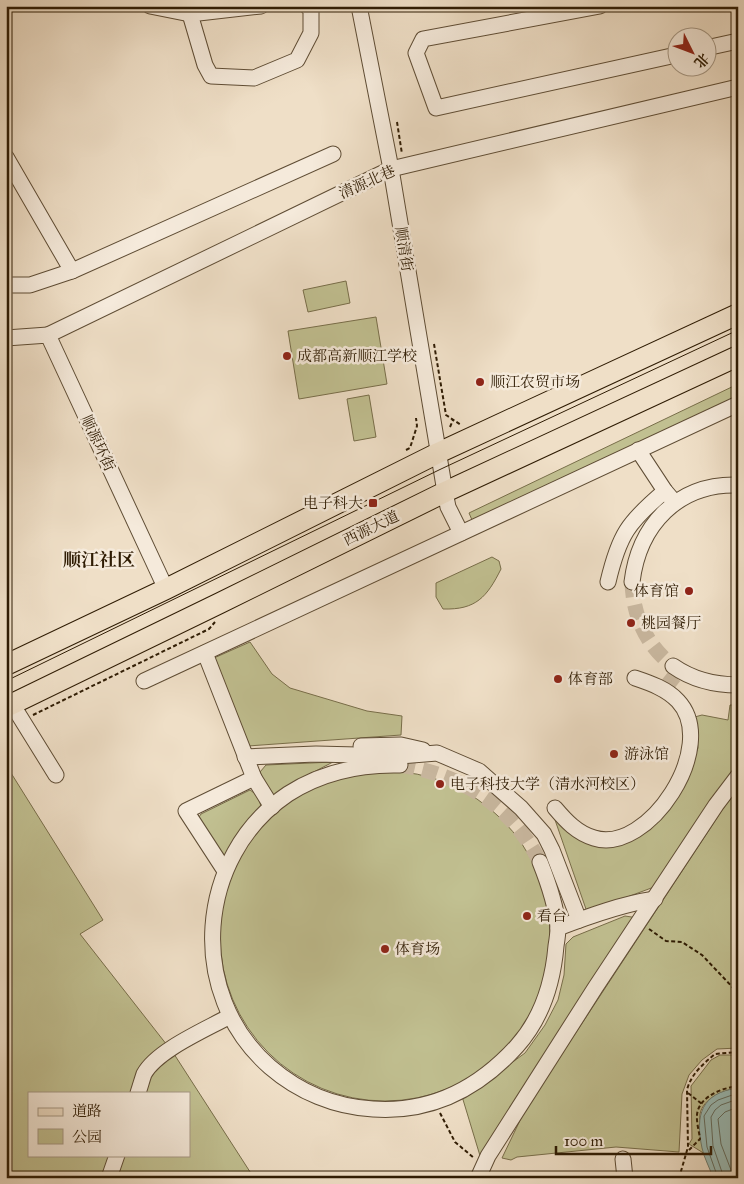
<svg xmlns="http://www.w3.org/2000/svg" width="744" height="1184" viewBox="0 0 744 1184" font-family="'IM FELL Great Primer','Noto Serif SC',serif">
  <rect width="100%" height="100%" fill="#efdfc7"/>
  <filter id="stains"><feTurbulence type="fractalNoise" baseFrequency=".004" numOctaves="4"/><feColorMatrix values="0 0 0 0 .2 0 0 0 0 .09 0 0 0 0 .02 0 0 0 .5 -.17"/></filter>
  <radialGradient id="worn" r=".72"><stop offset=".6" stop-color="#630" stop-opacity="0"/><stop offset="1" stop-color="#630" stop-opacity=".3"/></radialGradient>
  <g fill="#c1c091" stroke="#786e4a" fill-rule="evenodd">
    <path d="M346,281L350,303L308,312L303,290Z"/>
    <path d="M376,317L387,384L299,399L288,331Z"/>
    <path d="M738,384V396L472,520L469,513Z"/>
    <path d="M369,395L376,437L354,441L347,399Z"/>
    <path d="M492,557L499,561L501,569C487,597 476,610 443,609L436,597V583Z"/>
    <path d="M250,642L272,674L290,688L367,711L402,716L401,735L248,746L214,658Z"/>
    <path d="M730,705H738V766L654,887L587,912L554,817L612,843L680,793L698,748L696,730L691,718L702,715L728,720Z"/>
    <path d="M333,762L304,777L278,797L269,794L260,772L266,765Z"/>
    <path d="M6,765L103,920L80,934L174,1054L254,1178H6ZM29,1093H189V1155H29Z"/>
    <circle cx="385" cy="936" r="165"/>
    <path d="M738,786V1048L717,1049L702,1060L689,1075L682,1094L679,1152L616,1147L517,1157L511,1160L502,1158L525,1110Z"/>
    <path d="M250,790L257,795L261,806L238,833L222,864L197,820L201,814Z"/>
    <path d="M625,916L638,918L481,1159L461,1093L495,1075L525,1053L545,1025L558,1000L564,975L566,944L573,937Z"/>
    <path d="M720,1055H738V1088C724,1090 703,1098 700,1114C699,1121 700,1128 701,1135C702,1142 702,1148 705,1154L689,1144L692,1139L691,1086L711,1060Z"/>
  </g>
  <path fill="#9abcb7" stroke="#6f7c6f" d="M738,1088V1178H713C710,1168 704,1158 702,1148C695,1115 701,1093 738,1088Z"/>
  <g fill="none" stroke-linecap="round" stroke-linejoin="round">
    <g stroke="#646c5e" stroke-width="1">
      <path d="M718,1178L707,1147L704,1116L711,1105L718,1100L738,1093"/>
      <path d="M724,1178L713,1146L711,1117L715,1110L721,1105L738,1099"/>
      <path d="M732,1178L731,1170L721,1144L718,1119L725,1112L738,1107"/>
    </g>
    <g stroke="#c9b8a0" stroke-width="15" stroke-dasharray="15 8" stroke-linecap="butt">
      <path d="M632,582C633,616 646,645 673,666"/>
      <path d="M665,688L677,673"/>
      <path d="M400,765C462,775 511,805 540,862"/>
    </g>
    <g stroke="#5f4d35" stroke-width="17">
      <g id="minor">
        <path d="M150,6L190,14L261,6"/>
        <path d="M359,6L391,169L445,492L448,507L461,533"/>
        <path d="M600,6L423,39L416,53L436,108L676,55"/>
        <path d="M190,14L205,65L211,76L254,78L297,60L311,33V10L307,6"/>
        <path d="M706,48L738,41"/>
        <path d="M6,157L72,271"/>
        <path d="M6,285H30L72,271L333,154"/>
        <path d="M48,335L391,169L738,87"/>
        <path d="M6,338L48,335L166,589"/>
        <path d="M638,450L665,491L671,498"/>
        <path d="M608,582C619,535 628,522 665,491"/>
        <path d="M632,582C639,525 678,483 738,485"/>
        <path d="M205,653L254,778L272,807"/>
        <path d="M673,666C693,680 714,685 738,685"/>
        <path d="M144,681L738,404"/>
        <path d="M12,704L56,775"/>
        <path d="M361,746L401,745L423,750"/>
        <path d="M245,757L316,754L400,756L437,753L479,771L521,808L544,834L552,850L579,920"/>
        <path d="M400,765C360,764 322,772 288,794C196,856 186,994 270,1067C299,1092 335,1107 373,1109C431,1113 479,1088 517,1046C542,1018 553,981 556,946C557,940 558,933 558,927C556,905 548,882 540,862"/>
        <path d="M555,808C566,821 577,833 594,838C648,855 720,746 678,701C667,689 650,683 635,678"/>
        <path d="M225,871L186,811L254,778"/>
        <path d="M558,928C589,916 622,904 655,899"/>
        <path d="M138,1093C140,1087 142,1080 144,1074C157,1050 207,1029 230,1016"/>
        <path d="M623,1159L625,1178"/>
        <path d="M109,1178L117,1155"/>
        <path d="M478,1178L488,1156L595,988L716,805L738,776"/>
      </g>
    </g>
    <g stroke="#2f1c04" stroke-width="22">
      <g id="major">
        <path d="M6,665L166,589L438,453L738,314"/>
        <path d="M6,707L220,603L445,492L738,356"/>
      </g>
    </g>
    <g stroke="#2f1c04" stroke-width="2" stroke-dasharray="4 2.5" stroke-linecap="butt">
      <path d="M397,122L402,154"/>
      <path d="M434,344L446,415L461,425"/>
      <path d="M450,427L453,420"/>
      <path d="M406,450L410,448L417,426L416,418"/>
      <path d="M33,715L209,629L215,622"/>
      <path d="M649,929L666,941L682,942L702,955L738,993"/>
      <path d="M688,1093L702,1104"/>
      <path d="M440,1113L455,1142L474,1158"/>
      <path d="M689,1150L700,1139C699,1130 695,1119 698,1110C703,1095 723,1088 738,1086"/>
      <path d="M679,1178L688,1147L687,1090C691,1074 703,1064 715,1054L738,1052"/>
    </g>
    <use href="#minor" stroke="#f5eadb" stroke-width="15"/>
    <use href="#major" stroke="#efdfc7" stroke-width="20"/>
    <path stroke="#2f1c04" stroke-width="1" d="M6,681L441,469L738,330"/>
  </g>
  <g fill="#8f2418" stroke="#f5eadb" stroke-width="2">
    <circle cx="287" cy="356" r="5"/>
    <circle cx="480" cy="382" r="5"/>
    <rect x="368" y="498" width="10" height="10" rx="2.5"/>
    <circle cx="689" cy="591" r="5"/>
    <circle cx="631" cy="623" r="5"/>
    <circle cx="558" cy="679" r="5"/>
    <circle cx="614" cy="754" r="5"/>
    <circle cx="440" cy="784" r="5"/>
    <circle cx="527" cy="916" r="5"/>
    <circle cx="385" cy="949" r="5"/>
  </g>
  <g text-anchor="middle" stroke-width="5" stroke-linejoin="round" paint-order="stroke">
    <g font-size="15" fill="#2f1c04" stroke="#f5eadb">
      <text transform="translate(367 182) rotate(-24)" y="5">清源北巷</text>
      <text transform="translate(404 249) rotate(81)" y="5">顺清街</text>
      <text transform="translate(98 443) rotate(65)" y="5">顺源环街</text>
      <text transform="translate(371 528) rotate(-26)" y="5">西源大道</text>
    </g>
    <g font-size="15" fill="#2f1c04" stroke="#f5eadb" text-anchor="start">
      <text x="297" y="361">成都高新顺江学校</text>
      <text x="490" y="387">顺江农贸市场</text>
      <text x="363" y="508" text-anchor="end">电子科大</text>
      <text x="679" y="596" text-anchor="end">体育馆</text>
      <text x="641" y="628">桃园餐厅</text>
      <text x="568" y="684">体育部</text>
      <text x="624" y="759">游泳馆</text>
      <text x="450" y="789">电子科技大学（清水河校区）</text>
      <text x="537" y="921">看台</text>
      <text x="395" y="954">体育场</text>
    </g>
    <g font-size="18" font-weight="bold" fill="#2f1c04" stroke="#f5eadb">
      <text x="99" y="566">顺江社区</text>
    </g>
  </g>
  <rect width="744" height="1184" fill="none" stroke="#efdfc7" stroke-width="25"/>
  <rect x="8" y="8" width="729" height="1169" fill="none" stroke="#2f1c04" stroke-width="2.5"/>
  <rect x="12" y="12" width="719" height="1159" fill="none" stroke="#2f1c04"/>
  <rect x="28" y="1092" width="162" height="65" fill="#f5eadb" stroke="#a69885"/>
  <rect x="38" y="1108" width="25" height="8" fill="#efdfc7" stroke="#a69885"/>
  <text x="72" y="1116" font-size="15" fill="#2f1c04">道路</text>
  <rect x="38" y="1129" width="25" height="15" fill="#c1c091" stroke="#a69885"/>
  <text x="72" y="1142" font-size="15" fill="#2f1c04">公园</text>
  <g transform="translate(692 52) rotate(132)"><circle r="24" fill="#f5eadb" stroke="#a69885"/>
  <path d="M0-4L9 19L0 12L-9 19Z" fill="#8f2418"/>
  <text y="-8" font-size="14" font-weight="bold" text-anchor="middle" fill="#2f1c04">北</text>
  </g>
  <path d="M556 1146v8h155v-8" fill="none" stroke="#2f1c04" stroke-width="2.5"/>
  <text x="564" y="1146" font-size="15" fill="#2f1c04" stroke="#f5eadb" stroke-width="4" paint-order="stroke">100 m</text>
  <rect width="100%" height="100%" filter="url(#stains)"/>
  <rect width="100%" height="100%" fill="url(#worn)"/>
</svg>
